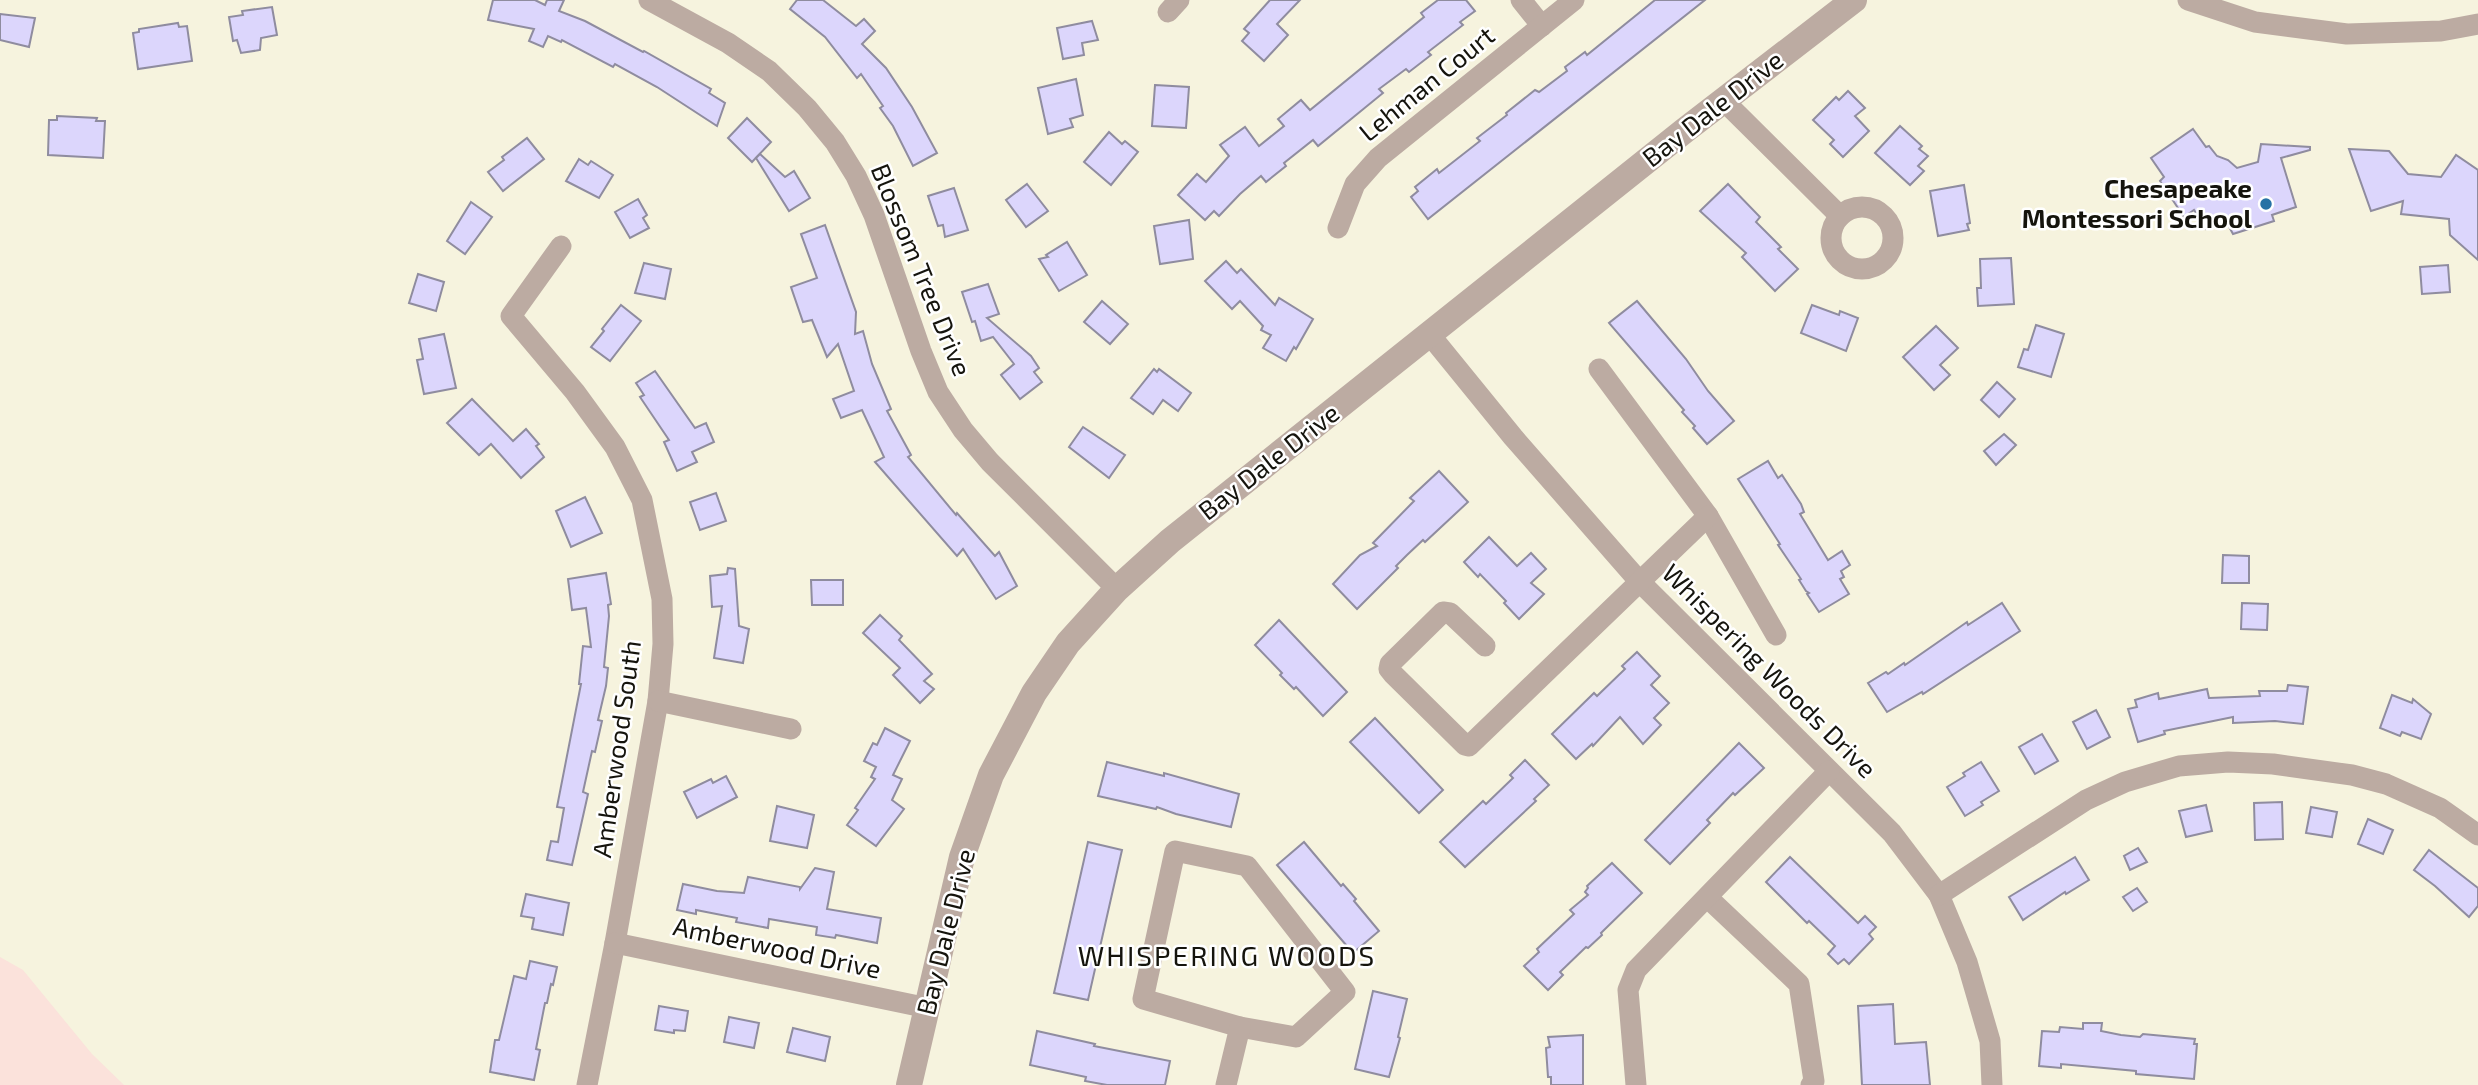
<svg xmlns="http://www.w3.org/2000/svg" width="2478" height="1085" viewBox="0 0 2478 1085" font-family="'Exo 2',sans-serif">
  <rect width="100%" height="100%" fill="#f6f3de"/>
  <path fill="#fbe2db" d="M0,957L23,970L92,1054L124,1085H0Z"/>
  <g fill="#dcd6fc" stroke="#8f8c9f" stroke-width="2">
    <path d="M493,0H535L545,5L547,0H564L559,11L585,21L643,52L644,51L711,89L709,93L725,103L717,126L657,87L615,64L613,67L562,40L561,42L548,36L543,47L529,41L534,29L488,20Z"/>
    <path d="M797,0H823L856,26L864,19L875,31L862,44L886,68L912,107L937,153L913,166L893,126L880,108L883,106L861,74L857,78L825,37L790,9Z"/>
    <path d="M1270,0H1300L1277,24L1288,35L1264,61L1242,41L1249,33L1244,29Z"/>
    <path d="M1438,0H1466L1475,11L1460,22L1463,25L1428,52L1431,55L1409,72L1406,69L1379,89L1383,93L1318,146L1313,140L1284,163L1286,166L1266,182L1261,176L1240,194L1219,216L1214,211L1205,220L1178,195L1197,174L1206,182L1229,156L1220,145L1231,137L1245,127L1259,146L1284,126L1278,119L1301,100L1310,110L1424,17L1421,13Z"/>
    <path d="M1655,0H1705L1428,219L1411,197L1418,191L1415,187L1437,169L1439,173L1480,141L1477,138L1507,115L1506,113L1535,90L1539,92L1567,71L1565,67L1585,52L1587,55Z"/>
    <path d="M272,7L277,35L261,38L260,50L241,53L237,40L233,41L229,17L243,15L242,11Z"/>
    <path d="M0,14L35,18L29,47L0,40Z"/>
    <path d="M1092,21L1098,40L1082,43L1084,55L1063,59L1057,28Z"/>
    <path d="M178,23L179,27L187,26L192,61L138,69L133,33L139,32V29Z"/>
    <path d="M1076,79L1083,115L1070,119L1073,127L1048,134L1038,88Z"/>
    <path d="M1155,85L1189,87L1186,128L1152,126Z"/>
    <path d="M1848,91L1865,108L1855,116L1869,131L1843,157L1830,144L1834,140L1813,120L1836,97L1839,100Z"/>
    <path d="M57,116L97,118L96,121H105L103,158L48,155L49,120H57Z"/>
    <path d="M747,118L771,142L752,162L728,138Z"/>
    <path d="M1900,126L1922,146L1919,149L1928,156L1918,166L1924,171L1910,185L1875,153Z"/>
    <path d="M2193,129L2206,147L2209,146L2217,156L2228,160L2237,168L2258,162L2261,144L2310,147V150L2281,158L2296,207L2272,215L2274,221L2233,234L2227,223L2206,229L2194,210L2184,217L2160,181L2164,177L2151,158Z"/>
    <path d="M1109,132L1122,144L1125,141L1138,152L1111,185L1084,162Z"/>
    <path d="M527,138L544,159L503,191L488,172L504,160L502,157Z"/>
    <path d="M2349,149L2389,151L2408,174L2441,177L2456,155L2478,170V260L2450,235L2449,219L2401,214L2403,201L2371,211Z"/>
    <path d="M760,154L785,177L794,171L810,198L789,211L756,158Z"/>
    <path d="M579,159L588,165L591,161L613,175L599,198L566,181Z"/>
    <path d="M1027,184L1048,211L1026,227L1006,200Z"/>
    <path d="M1728,184L1760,217L1756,222L1781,247L1778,249L1798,269L1775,291L1742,257L1746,253L1700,211Z"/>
    <path d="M1964,185L1970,223L1967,224L1969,230L1938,236L1930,191Z"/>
    <path d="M954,188L968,230L945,237L943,225L938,226L928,196Z"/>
    <path d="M638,199L647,215L643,218L649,228L630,238L615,212Z"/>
    <path d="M471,202L492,217L465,254L447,241Z"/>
    <path d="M1189,220L1193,259L1160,264L1154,226Z"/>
    <path d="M825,225L856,312L855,334L863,331L872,364L891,409L887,411L911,455L908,457L956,515L957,513L995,556L999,552L1017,586L996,599L963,549L957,556L875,462L884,457L862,410L841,418L833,399L854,391L838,344L827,357L812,320L803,322L791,287L817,278L801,234Z"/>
    <path d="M1067,242L1087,275L1059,291L1039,259L1048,257L1046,255Z"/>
    <path d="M2011,258L2014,304L1978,306L1977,288H1981L1980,259Z"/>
    <path d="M1226,261L1237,273L1241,269L1275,305L1279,298L1313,319L1296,349L1294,347L1286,361L1263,348L1271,335L1261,330L1263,326L1240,301L1232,309L1205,281Z"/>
    <path d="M644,263L671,269L665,299L635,293Z"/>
    <path d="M2448,265L2450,292L2422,294L2420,267Z"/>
    <path d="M418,274L444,282L436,311L409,303Z"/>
    <path d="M988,284L999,314L987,318L1031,356L1039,368L1034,372L1042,382L1020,399L1001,375L1014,364L993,337L981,341L975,321L972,322L962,292Z"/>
    <path d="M1102,301L1128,324L1110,344L1084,322Z"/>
    <path d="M1637,301L1686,359L1708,391L1734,421L1707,444L1693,428L1695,426L1682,412L1684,410L1609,323Z"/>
    <path d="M621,305L641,321L610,361L591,347L604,331L602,329Z"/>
    <path d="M1812,305L1839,315L1840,311L1858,318L1846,351L1801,333Z"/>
    <path d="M2036,325L2064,334L2051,377L2018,367L2024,349L2028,350Z"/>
    <path d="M1936,326L1958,348L1940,365L1950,375L1934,390L1903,357Z"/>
    <path d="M444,334L456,388L424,394L417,360L423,359L419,339Z"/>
    <path d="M1154,369L1157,372L1159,369L1191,393L1178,411L1163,400L1153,414L1131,398Z"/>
    <path d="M655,371L695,428L706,423L714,442L692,452L697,462L677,471L664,442L669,440L640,397L644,395L636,383Z"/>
    <path d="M1997,382L2015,399L1999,417L1981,400Z"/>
    <path d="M472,399L513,441L526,429L539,444L536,446L544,457L521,478L491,444L479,455L447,423Z"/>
    <path d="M1083,427L1125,455L1109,478L1069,447Z"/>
    <path d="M2004,434L2016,445L1996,465L1984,451Z"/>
    <path d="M1768,461L1778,478L1782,475L1801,504L1804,512L1800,514L1828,560L1842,551L1850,565L1841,571L1844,577L1840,579L1849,594L1819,612L1807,594L1809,593L1806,591L1799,580L1801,579L1778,545L1780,544L1738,479Z"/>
    <path d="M1439,471L1468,502L1425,542L1423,540L1407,555L1396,566L1398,568L1357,609L1333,584L1360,555L1377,546L1373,543L1414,501L1410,498Z"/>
    <path d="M716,493L726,521L700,530L690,502Z"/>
    <path d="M585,497L602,533L571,547L556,511Z"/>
    <path d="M1489,537L1517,566L1531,553L1546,569L1531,583L1544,594L1519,619L1504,603L1506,601L1480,574L1478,577L1464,562Z"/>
    <path d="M2223,555L2249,556V583H2222Z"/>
    <path d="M728,568L735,569L739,626L749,629L743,663L714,658L722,606L712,607L710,576L727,574Z"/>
    <path d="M606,573L611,604L608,605L609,616L604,667L608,668L606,686L598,720L602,721L595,752L592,751L583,792L588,794L572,865L547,860L551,841L558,842L564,808L557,807L581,684H579L583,646L591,647L586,608L572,610L568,579Z"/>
    <path d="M811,580H843V605H812Z"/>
    <path d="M2002,603L2020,631L1923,694L1922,692L1887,712L1868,683L1886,672L1888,674L1904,663L1905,665L1967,622L1968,625Z"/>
    <path d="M2242,603L2268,604L2267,630L2241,629Z"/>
    <path d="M880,615L902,636L899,640L932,674L924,681L934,689L920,703L893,675L900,668L863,633Z"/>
    <path d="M1279,620L1347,692L1323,716L1296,687L1294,689L1280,675L1282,673L1255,645Z"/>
    <path d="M1637,652L1660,676L1651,685L1669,703L1654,718L1661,725L1643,744L1620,717L1593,746L1592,744L1576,759L1552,734L1594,693L1597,696L1625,669L1622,666Z"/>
    <path d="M2288,685L2308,687L2303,724L2275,721L2233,723V717L2164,731L2165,734L2138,742L2128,709L2137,707L2135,700L2158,693L2159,699L2207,689L2209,698L2260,696L2259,691H2287Z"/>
    <path d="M2392,695L2412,703L2413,699L2431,714L2421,739L2402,732L2400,736L2380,728Z"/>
    <path d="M2096,710L2110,737L2087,749L2073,722Z"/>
    <path d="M1375,718L1443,790L1419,813L1350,742Z"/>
    <path d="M885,728L910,741L893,775L902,779L892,800L904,809L876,846L847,825L858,810L855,808L875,779L871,777L876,767L864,761L873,743L877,745Z"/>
    <path d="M2042,734L2058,761L2035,774L2019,747Z"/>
    <path d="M1739,743L1764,768L1735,795L1733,793L1707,820L1710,823L1670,864L1645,840Z"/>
    <path d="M1525,760L1549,785L1534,799L1536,801L1465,867L1440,842L1483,801L1486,804L1513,778L1510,775Z"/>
    <path d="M1107,762L1164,776V773L1239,794L1231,827L1176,814L1157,807L1156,809L1098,796Z"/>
    <path d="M1981,762L1999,791L1981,802L1983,805L1965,816L1947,787L1965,776L1963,773Z"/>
    <path d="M726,776L737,797L697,818L684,792L711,779L713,783Z"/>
    <path d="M2282,802L2283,839L2255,840L2254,803Z"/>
    <path d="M2206,805L2212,831L2186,837L2179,811Z"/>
    <path d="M777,806L814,815L807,848L770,841Z"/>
    <path d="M2311,807L2337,812L2332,837L2306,833Z"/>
    <path d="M2368,819L2393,830L2383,854L2358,844Z"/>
    <path d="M1088,842L1122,850L1088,1000L1054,993Z"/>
    <path d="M1304,842L1341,886L1343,884L1356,899L1354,901L1379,931L1353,953L1277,865Z"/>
    <path d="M2138,848L2147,862L2130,870L2124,856Z"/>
    <path d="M2429,850L2478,888V906L2469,917L2435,886L2414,870Z"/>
    <path d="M1790,857L1858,923L1865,916L1876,927L1869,934L1873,939L1849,964L1844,959L1838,964L1828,954L1835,946L1809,921L1807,923L1766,882Z"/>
    <path d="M2075,857L2089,880L2066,894L2065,892L2023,920L2009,897Z"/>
    <path d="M1612,863L1642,893L1601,933L1602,935L1588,948L1586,947L1560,972L1563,975L1548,990L1524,966L1539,952L1537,949L1574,914L1570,910L1588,895L1585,892L1588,888L1587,886Z"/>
    <path d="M815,868L834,872L827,909L881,918L877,943L836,935L835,938L816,935L817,927L769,919L768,928L736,922L737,918L696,910V914L677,910L683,884L717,891L744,893L748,877L800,887V889Z"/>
    <path d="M2137,888L2147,902L2133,911L2123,897Z"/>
    <path d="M526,894L569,903L563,935L532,929L534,918L521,916Z"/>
    <path d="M530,961L557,967L553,985L551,984L547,1003H545L536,1049L540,1050L534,1080L490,1072L495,1040H499L514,976L526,979Z"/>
    <path d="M1373,991L1407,999L1398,1037L1400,1038L1389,1077L1355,1069Z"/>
    <path d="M1893,1004L1895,1044L1926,1042L1930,1085H1862L1858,1006Z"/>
    <path d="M659,1006L688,1011L685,1031L674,1030V1033L655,1030Z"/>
    <path d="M729,1017L759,1023L754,1048L724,1042Z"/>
    <path d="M2083,1023H2102L2101,1031L2121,1035L2140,1037L2143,1034L2195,1039L2194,1044H2197L2194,1079L2136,1074V1071L2061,1064V1068L2039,1066L2042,1031L2059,1032L2060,1027L2083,1029Z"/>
    <path d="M793,1028L830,1037L825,1061L787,1052Z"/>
    <path d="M1037,1031L1095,1044L1094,1046L1170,1061L1165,1085H1107L1085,1081L1086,1077L1030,1065Z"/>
    <path d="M1583,1035V1085H1551V1077H1548L1546,1048L1550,1047L1548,1037Z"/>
  </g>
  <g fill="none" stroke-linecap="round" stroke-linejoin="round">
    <g stroke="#bcaba2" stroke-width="21">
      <path d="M649,0L728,43L769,71L807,108L835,142L856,176L874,215L921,351L938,392L963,430L990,462L1117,589"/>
      <path d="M1521,0L1542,26"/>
      <path d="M2188,0L2255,22L2347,34L2441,31L2478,24"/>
      <path d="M1168,12L1179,0"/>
      <path d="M1723,100L1840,216"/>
      <circle cx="1862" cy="238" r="31"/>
      <path d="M1338,228L1355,184L1378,158L1574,0"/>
      <path d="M561,246L511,316L575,392L615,447L642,500L662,599L663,644L658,701L615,943L587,1085"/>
      <path d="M1430,335L1513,437L1639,581L1892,833L1939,895L1967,962L1990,1041L1992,1085"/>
      <path d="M1599,369L1708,516L1776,635"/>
      <path d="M1485,646L1450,613L1443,612L1390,664L1389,669L1393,674L1465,745L1469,746L1708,516"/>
      <path d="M658,701L791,729"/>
      <path d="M1175,851L1247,866L1345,992L1296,1037L1240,1027L1143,999Z"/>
      <path d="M1939,895L2086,800L2125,782L2179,766L2228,762L2273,764L2352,775L2386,784L2440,808L2478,835"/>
      <path d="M1708,898L1799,984L1814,1081L1811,1085"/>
      <path d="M615,943L928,1008"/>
      <path d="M1226,1085L1240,1027"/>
      <path d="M1636,1085L1628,990L1636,970L1829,771"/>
    </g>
    <path stroke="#bcaba2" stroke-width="26" d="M909,1085L962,857L991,775L1034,693L1068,643L1117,589L1170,541L1684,131L1854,0"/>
  </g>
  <circle fill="#2672a5" stroke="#fff" stroke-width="2.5" cx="2266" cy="204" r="7"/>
  <g text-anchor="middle" stroke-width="5" stroke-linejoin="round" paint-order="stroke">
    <g font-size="26" fill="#15140d" stroke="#fff">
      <text transform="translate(1427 84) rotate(-39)" y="9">Lehman Court</text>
      <text transform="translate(1713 109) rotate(-38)" y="9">Bay Dale Drive</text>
      <text transform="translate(921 270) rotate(68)" y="9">Blossom Tree Drive</text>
      <text transform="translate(1269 462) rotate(-38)" y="9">Bay Dale Drive</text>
      <text transform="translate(1769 671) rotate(45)" y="9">Whispering Woods Drive</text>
      <text transform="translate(617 749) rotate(-82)" y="9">Amberwood South</text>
      <text transform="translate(946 932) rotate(-76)" y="9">Bay Dale Drive</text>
      <text transform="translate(777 948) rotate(12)" y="9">Amberwood Drive</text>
    </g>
    <g font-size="26" font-weight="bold" fill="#15140d" stroke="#fff" text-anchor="end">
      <text x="2252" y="198">Chesapeake<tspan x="2252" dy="30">Montessori School</tspan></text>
    </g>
    <g font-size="28" letter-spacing="2" fill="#15140d" stroke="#fff">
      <text x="1227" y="966">WHISPERING WOODS</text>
    </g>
  </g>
</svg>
